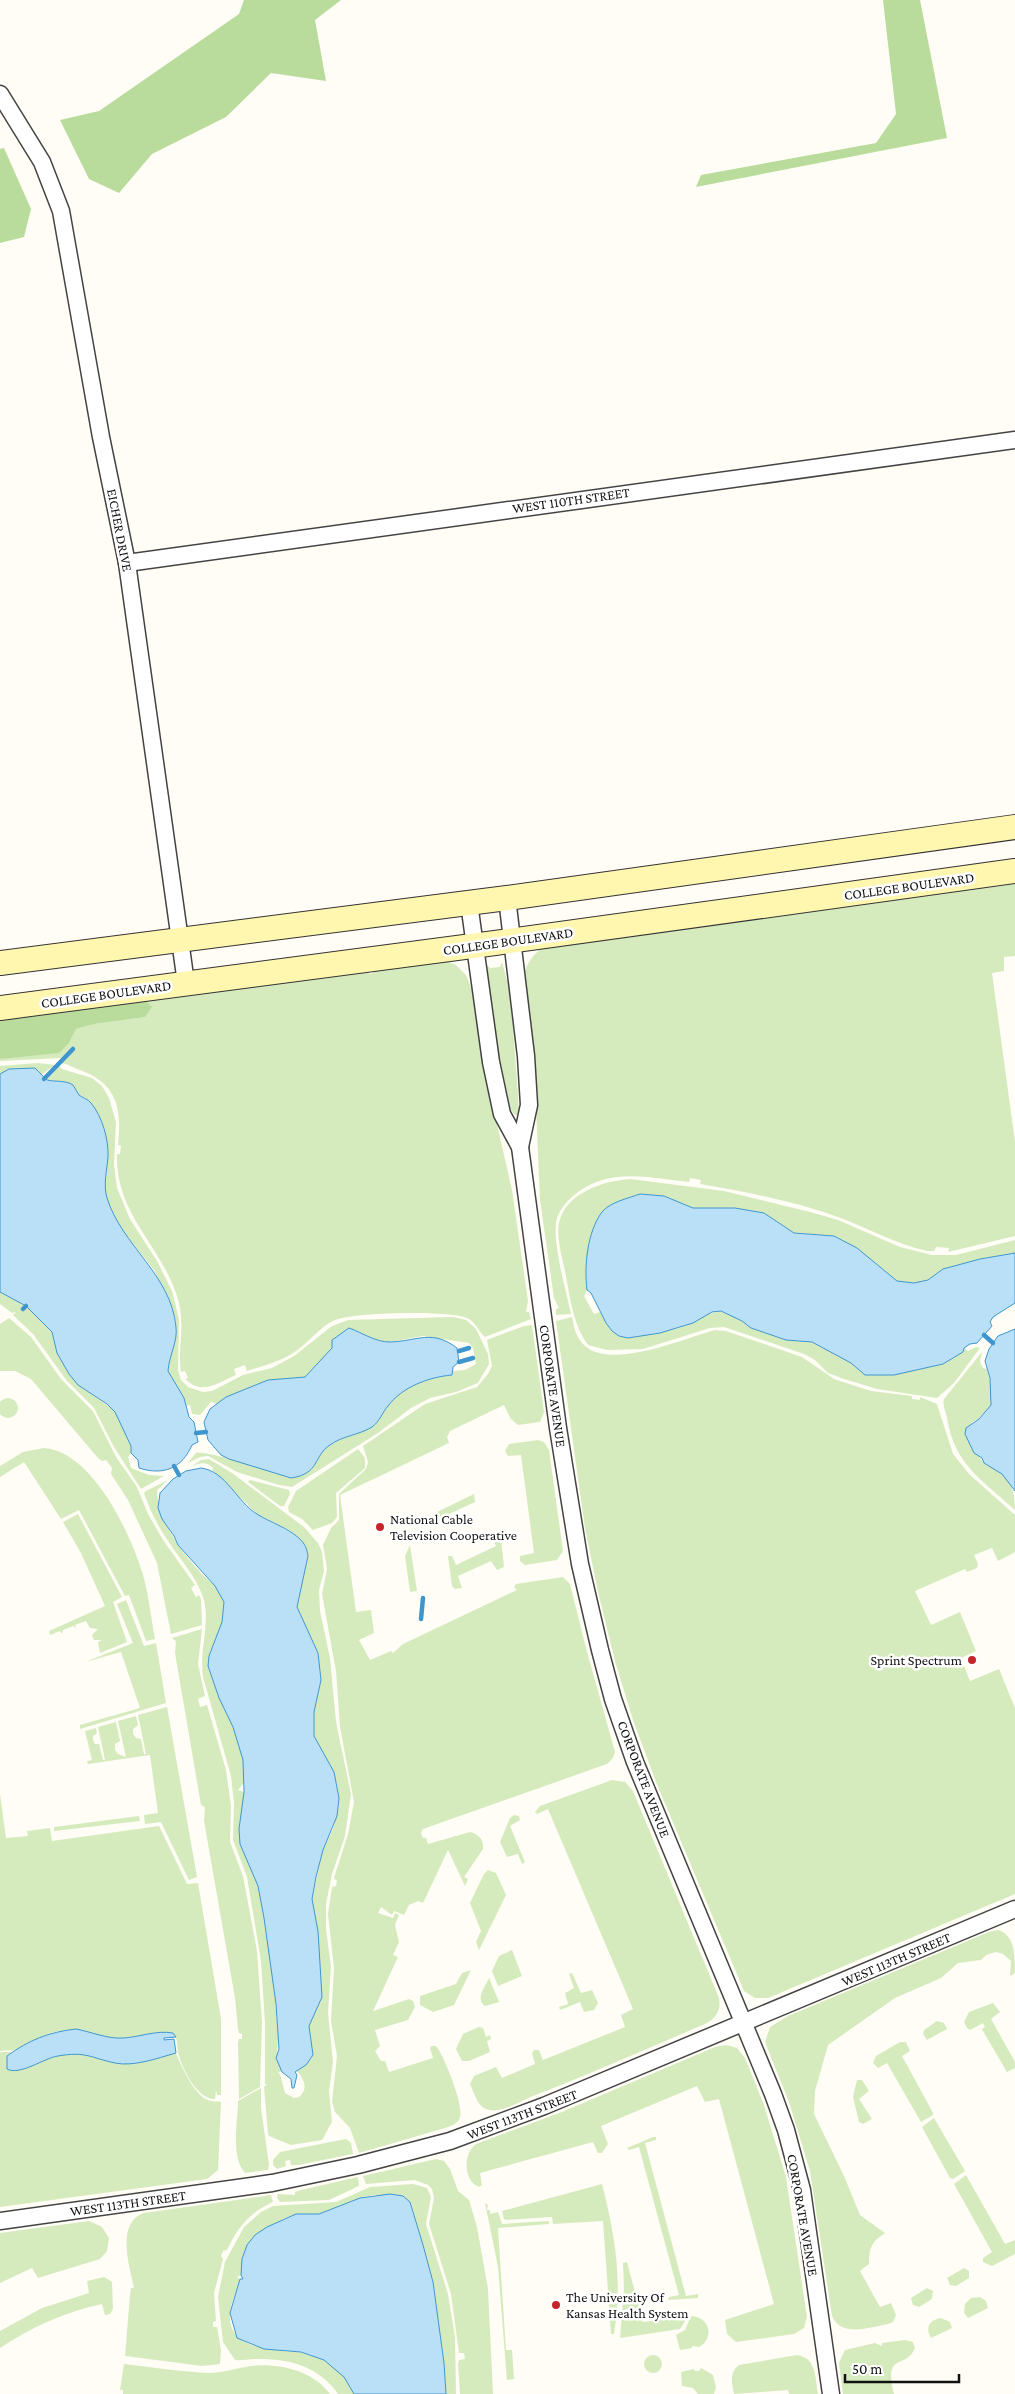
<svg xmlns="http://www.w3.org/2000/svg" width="1015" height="2394" viewBox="0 0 1015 2394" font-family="'Crimson Pro',serif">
  <rect width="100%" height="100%" fill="#fffdf5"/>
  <g fill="#d5ebbd">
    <path d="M1015,881V956L1004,957V971L992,973L1015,1142V1236L948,1252L949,1248L936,1247L934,1251H927C895,1244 868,1228 838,1217C794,1201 746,1192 700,1184L701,1180L690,1178L689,1182C646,1178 608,1166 572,1197C565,1203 557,1213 556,1223C553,1246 566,1290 571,1314L556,1315V1309L559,1308L554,1298L540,1200L534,1061L524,975C527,962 533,955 543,947L628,935L629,938L633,937V934Z"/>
    <path d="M446,961L456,965L466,975L472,990L482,1059L512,1190L528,1301L526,1312H529L531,1319L485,1337C478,1331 476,1322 467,1318C449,1310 354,1312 335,1320C319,1327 308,1344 293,1353C279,1362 263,1366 247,1371L245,1365L234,1369L236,1375C217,1383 203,1396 185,1379L188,1378L185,1371L181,1372C177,1342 187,1325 176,1293C158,1242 115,1212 117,1154H120L121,1146L118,1145C122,1107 117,1084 80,1070C74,1068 68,1064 62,1063L75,1050L73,1048L61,1058L0,1061V1059L69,1043L76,1029L93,1024L145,1017V1000L368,971L369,974L373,973V970Z"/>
    <path d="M502,962L508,984L513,1026L519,1110L517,1115H515L511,1110L496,1041L486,970L487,965L490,968L500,967Z"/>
    <path d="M38,1063L55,1065L41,1075L35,1068L9,1069L0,1074V1066Z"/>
    <path d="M59,1066L62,1069L92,1078L102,1086L109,1098L116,1122L114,1165L117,1188L130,1219L157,1261L172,1291L179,1319L178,1370L181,1380L188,1387L203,1392L212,1391L243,1375L272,1368L294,1356L332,1326L348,1320L453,1317L466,1320L476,1329L488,1354L489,1364L478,1383L456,1392L430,1398L411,1408L378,1433L292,1487L279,1485L237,1472L208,1456L200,1457L188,1463L196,1453C207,1450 263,1469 279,1474C286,1476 290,1479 298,1476C318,1470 315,1457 326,1448C339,1437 358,1436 371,1427C380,1421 382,1413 387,1406C402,1387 429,1377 451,1375L452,1371L465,1370L476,1364L473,1348L469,1343L423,1336L390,1342L377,1340L349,1328L341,1336H336L332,1344V1348L305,1377L268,1380L226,1397L217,1404L211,1402L200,1415L192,1414L190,1405L186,1406L184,1398L168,1371L176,1322L170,1303L154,1270L120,1227L107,1200L105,1191L108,1150L102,1126L89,1101L77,1093L73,1085L65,1082L47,1080Z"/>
    <path d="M630,1179L724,1191L810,1212L838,1220L900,1247L932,1255H956L1015,1240V1253L980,1259L943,1269L928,1280L914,1283L897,1281L857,1248L834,1236L794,1233L764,1213L735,1208H693L664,1196L593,1230L586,1271L587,1290L584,1296L594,1314L600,1312L611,1331L628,1338L679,1328L693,1323L704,1315L721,1311L742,1321L751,1328L786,1340L812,1342L851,1363L865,1375L943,1364L963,1352L964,1348L968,1351L976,1347L980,1348L954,1383L937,1398L877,1389L844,1379L828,1373L815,1360L804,1354L724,1327L710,1328L643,1349L607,1350L588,1345C574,1326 570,1299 566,1276C563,1260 556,1239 559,1223C566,1192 604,1181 630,1179Z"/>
    <path d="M0,1292L24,1304L22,1310L28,1308L52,1333L57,1353L69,1374L78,1385L114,1410L131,1446V1453L128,1457L131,1468L149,1475L164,1476L141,1489L114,1447L94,1408L67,1381L33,1334L13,1315L16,1312L12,1313L0,1304Z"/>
    <path d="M572,1317C574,1327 576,1338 584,1345C610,1371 685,1338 715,1330L726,1331L802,1357L834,1379L871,1391L912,1396V1399L920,1400V1397L937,1404L953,1454L969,1474L1015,1515V1552L998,1561L992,1548L974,1555L978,1564L977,1568L967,1572L965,1569L915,1591L931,1625L960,1612L976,1651L961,1658L970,1681L999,1669L1015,1708V1894L768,1998H755L744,1991L656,1782L633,1720L615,1661L598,1592L585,1528L556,1321Z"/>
    <path d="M9,1318L31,1337L61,1379L93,1411L116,1457L137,1487L148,1514L163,1540L195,1585L191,1588L196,1597L199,1595L201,1599L202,1625L171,1634L157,1563L128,1500L111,1474L112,1468L106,1460L102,1461L98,1458L31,1379L15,1371H0V1324Z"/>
    <path d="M532,1325L544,1412L540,1422L518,1425L511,1419L504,1405L450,1431L447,1437L449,1443L340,1495L356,1612L371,1610L374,1633L359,1640L370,1660L391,1651L393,1653L403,1644L517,1590L514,1587L516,1584L563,1577L570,1584L586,1648L615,1752L613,1758L607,1764L423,1829L421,1833L423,1838H426L428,1844L470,1832C479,1834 484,1840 483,1849L464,1877L468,1879L465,1886L448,1850L423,1903L418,1901L409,1905L404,1915L394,1911L392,1915L381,1907L378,1913L393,1918L395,1913L399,1915L395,1925L399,1942L393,1955L398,1957L373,2011L409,1999L413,2001L415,2007L408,2020L375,2030L380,2046L375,2051L381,2061H385L389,2072L433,2058L430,2048L431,2046H436C444,2055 464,2106 460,2117C458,2124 451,2126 445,2128L359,2153L350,2128L335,2112L332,2102L337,2056L331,2021L334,1968L328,1914L332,1887L336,1886L337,1881L334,1878L348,1834L354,1802L340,1727L336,1671L322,1594L327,1569L323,1545L331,1528L339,1520V1494L366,1469L368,1462L363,1446L425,1404L477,1387L488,1374L492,1366L487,1340L524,1326Z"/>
    <path d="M982,1352L980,1362L983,1368L987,1369L991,1386V1405L978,1419L971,1423L974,1453C981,1456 980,1460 985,1464C987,1466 990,1465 992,1466C1011,1476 1015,1491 1015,1510C983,1481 954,1464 947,1418C946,1411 942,1405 944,1399Z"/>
    <circle cx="8" cy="1408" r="10"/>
    <path d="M538,1440L544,1442L549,1450L563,1551L557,1560L525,1565L520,1561V1556L534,1553L521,1455L508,1456L505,1451L509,1444Z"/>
    <path d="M44,1448C92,1451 131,1534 143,1575C149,1596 151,1618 155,1639L146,1641L129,1595L125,1596L79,1510L61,1519L24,1462L0,1477V1466L23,1452Z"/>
    <path d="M358,1449L365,1458V1468L336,1493L337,1517L332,1523L313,1530L302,1519L289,1512L288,1507L296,1491Z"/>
    <path d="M209,1459L232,1473L304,1527L318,1543L322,1552L324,1571L319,1590L320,1611L330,1658L336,1722L351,1794L345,1836L332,1874L326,1904V1929L331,1966L328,2013L333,2062L329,2091L332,2122L322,2140L291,2145L269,2136L268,2133L264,2087L267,2084H265V2023L261,1961L247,1877L233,1840L234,1803L231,1776L203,1677C199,1651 210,1625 204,1600C197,1577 181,1561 168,1541C158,1526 150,1511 144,1493L146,1491L168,1480L157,1490C158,1522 181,1551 202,1574C210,1582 218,1587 222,1597C233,1622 203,1648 209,1670C220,1704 249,1745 244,1781C243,1785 240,1787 238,1790L244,1792L240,1844L258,1886L260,1896L273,1970L278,2037L277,2054L282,2071L278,2073L280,2074L285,2093L294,2098L299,2097C309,2088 304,2080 297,2071L312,2058L309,2026L313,2014L321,2001V1973L312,1899L323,1850L333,1829L339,1805L337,1784L314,1736V1712L321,1680L318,1653L297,1607L308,1556L301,1539L289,1530L257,1514L212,1470L213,1468C207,1461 200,1463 192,1466L201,1460Z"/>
    <path d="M250,1480L289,1490L290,1494L284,1506H280L248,1482Z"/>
    <path d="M474,1494L475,1502L421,1527L422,1522L432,1519L433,1514Z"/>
    <path d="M78,1514L122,1597L113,1602L127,1642L100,1653L98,1642L102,1640H94L92,1635L98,1629L90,1628L86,1621L75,1625L76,1628L73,1626L63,1630L62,1634L60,1631L50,1635L49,1631L105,1606L81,1553L63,1522Z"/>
    <path d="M495,1534L501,1539L504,1567L497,1570L491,1561L458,1576L462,1588L455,1589L452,1586L448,1556H452L456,1565L496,1546L492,1537Z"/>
    <path d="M410,1545L417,1591L410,1592L405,1556Z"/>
    <path d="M126,1600L144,1646L156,1643L166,1703L80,1729V1725L140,1708L121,1652L85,1662L133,1643L117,1604Z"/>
    <path d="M202,1629L198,1664L205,1696L198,1699L200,1707L207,1705L226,1770L231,1806L230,1842L243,1876L257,1951L262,2022L260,2087L239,2099L238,2043L239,2039H242V2034L239,2033L238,2029L235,1998L204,1821L205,1807L201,1805L175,1653L176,1641L172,1638Z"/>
    <path d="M167,1707L197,1877L189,1880L161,1822L145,1824L144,1815L158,1813L150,1755L88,1764L87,1761L92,1760L85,1731L96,1728L97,1733L93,1736V1740L95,1744H99L103,1760H105L98,1727L116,1722L120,1741L115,1744V1750L118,1754L126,1757L118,1721L136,1716L138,1725L133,1729V1734L136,1738L141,1739L144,1754H146L138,1715Z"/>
    <path d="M612,1780L625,1782L633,1791L719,1998C721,2010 717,2018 705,2024C648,2048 591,2074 533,2096C521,2101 502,2113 490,2110C477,2108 475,2094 470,2084L474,2076L496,2067L502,2078L535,2064L532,2053L534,2050H539L543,2060L625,2027L621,2015L633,2009L548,1809L537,1814L535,1812L540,1806Z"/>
    <path d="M0,1794L6,1838L28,1836L27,1831L50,1828L52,1841L159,1826L187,1884L198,1883L221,2019V2095H217L216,2090L215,2099C198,2100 183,2070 179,2056C176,2048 179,2039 173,2033C154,2029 139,2038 120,2038C99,2039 82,2027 60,2031C41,2034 30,2044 15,2050C11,2051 5,2050 0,2051Z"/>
    <path d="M514,1815L519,1816L520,1820L510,1826L525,1862L522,1864L518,1854L507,1857L500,1842L510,1818Z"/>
    <path d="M139,1816L140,1821L54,1831V1827Z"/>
    <path d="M488,1870L496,1873L506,1895L479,1950L476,1942L481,1931L470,1903L484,1874Z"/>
    <path d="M998,1930C1015,1935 1015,1956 1015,1973L1010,1976L1011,1961L1003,1954L996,1952L986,1955L981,1960L958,1963L941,1978L895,1998L828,2045L815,2091L814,2114L844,2176L860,2215L885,2233C871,2242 869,2249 869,2264L860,2271L880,2307L891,2303L896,2315L893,2322L888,2324C871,2327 841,2338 832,2316L810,2171L789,2102L765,2042L770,2027L788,2016L989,1932Z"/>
    <path d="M512,1950L522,1976L498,1986L492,1971L499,1956Z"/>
    <path d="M471,1970L454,2005L433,2012L420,2005V1996L456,1984L462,1973Z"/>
    <path d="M572,1973L581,1993L592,1990L598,2003L594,2010L584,2012L580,2002L560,2010L559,2007L568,2004L565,1993L574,1988L569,1974Z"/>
    <path d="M489,1978L499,2002L485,2006C475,1999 485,1987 489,1978Z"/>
    <path d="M993,2003L1000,2012L991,2019L1015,2062V2068L1007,2072L983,2031L982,2029L985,2027L983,2023L970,2030L967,2028L964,2022L969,2012Z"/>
    <path d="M937,2021L944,2023L947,2029L927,2040L923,2034L924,2030Z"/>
    <path d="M479,2027L483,2028L486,2037L490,2035L491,2039L487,2041L490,2052L469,2061H462L456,2049L463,2034Z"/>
    <path d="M900,2042H906L910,2051L902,2056L933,2113V2115L921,2122L887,2063L878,2068L873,2063L876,2056Z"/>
    <path d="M726,2045L737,2048L745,2058L764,2105L786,2177L807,2317L804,2328L794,2334L736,2342L727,2334L725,2320L774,2304L719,2099L705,2102L697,2086L601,2126L608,2144L602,2153H598L593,2142L480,2173L482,2185L479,2187C463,2181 463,2153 476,2144L562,2112L715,2047Z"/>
    <path d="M0,2052H12L7,2056L26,2068C43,2057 69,2051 89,2055C102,2057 113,2065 127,2064C143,2063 160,2057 176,2053C181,2066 195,2096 208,2100C212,2102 217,2101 221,2102L218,2170L207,2179L0,2207Z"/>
    <path d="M857,2080H862L869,2091L859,2099L872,2119L863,2124L859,2122L853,2097Z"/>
    <path d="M261,2088V2108L269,2165L268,2170L245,2173C230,2156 238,2122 238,2101Z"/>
    <path d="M934,2118L965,2171L953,2179L950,2178L922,2127Z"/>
    <path d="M653,2137H656V2140L645,2143L686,2296L698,2294V2298L668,2300L669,2297L679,2295L639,2147L629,2150L627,2148Z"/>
    <path d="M346,2139L351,2143L353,2154L298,2165H291L290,2160L285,2161L286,2166L277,2169L273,2165V2160L280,2152Z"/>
    <path d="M436,2159L444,2161L450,2169L458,2191L469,2200L477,2227L488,2289L493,2394H460L458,2364L459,2360L465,2359L464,2353H459L451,2294L429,2224L434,2198L432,2189L428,2185L415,2180L366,2184L363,2176Z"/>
    <path d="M966,2175L1005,2244L1015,2240V2254L992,2266L983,2262V2258L992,2252L954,2184Z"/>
    <path d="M358,2177L359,2186L329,2200L280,2202L277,2198L278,2194L295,2195V2192L301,2190Z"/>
    <path d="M413,2184L427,2188L431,2197L426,2224L448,2294L455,2337L456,2394H446L444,2363L433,2282L412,2206L382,2195H373L360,2198L319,2214H302L285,2218L255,2235L242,2259L241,2275L237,2277L240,2279C237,2290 230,2304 230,2315C228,2350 275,2350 299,2352C306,2353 317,2358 324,2360C336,2364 350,2383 354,2394H338C319,2366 288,2358 255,2359C248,2359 242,2361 235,2360L223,2342L218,2297L225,2262L244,2227L261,2212L273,2206L336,2202L370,2187Z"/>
    <path d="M602,2184C615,2235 623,2281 614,2334H611L603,2221L553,2224L552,2217L506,2220L504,2219L502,2211Z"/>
    <path d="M271,2195L273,2202C250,2212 237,2228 227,2250L223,2251L221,2256L223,2259L214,2293L216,2321L213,2322V2327H217L221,2350L220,2364L202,2366L125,2356L130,2295L131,2288H134C130,2268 115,2223 144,2213Z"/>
    <path d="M485,2203L488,2205L487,2210H490V2214L498,2212L502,2224L549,2221V2224L498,2228L506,2350H512L514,2379L507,2380L508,2394L498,2267Z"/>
    <path d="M89,2221L102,2227L109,2238L107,2251L100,2259L38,2278L32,2268L0,2283V2233Z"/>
    <path d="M627,2262L643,2322L683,2317L685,2321L680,2329L620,2338L624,2289L623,2263Z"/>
    <path d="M964,2268L969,2271V2278L956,2286L950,2285L947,2278Z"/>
    <path d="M104,2277L112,2282L113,2309L110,2314L105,2315L102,2304C65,2312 31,2327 0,2348V2331L42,2308L89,2293L87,2281Z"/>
    <path d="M927,2288L933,2291L932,2299L919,2307L913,2305L911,2298Z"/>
    <path d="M980,2297L986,2301L988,2308L968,2318L964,2313L965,2304L971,2298Z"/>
    <path d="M691,2316C710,2317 715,2338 699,2347L692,2346V2348L680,2350L676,2335L685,2330Z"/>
    <path d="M941,2318L950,2322L952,2328L931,2338C925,2328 929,2320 941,2318Z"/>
    <path d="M905,2340L913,2342L915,2348C905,2371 884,2350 894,2394H843L839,2363L845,2350L875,2343L882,2346V2343Z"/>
    <circle cx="653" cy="2364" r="9"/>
    <path d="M797,2355C817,2358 815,2378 818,2394H789L788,2390L734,2394C732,2383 729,2373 739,2365Z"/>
    <path d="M124,2364C152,2367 181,2372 209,2373C223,2373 237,2368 250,2366C279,2363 312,2370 330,2394H123V2390H120Z"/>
    <path d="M701,2368L713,2375L716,2387L714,2394H698L693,2388L682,2386L681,2372L694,2369L695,2371H699Z"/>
  </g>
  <g fill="#b9dc9c">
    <path d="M244,0H341L315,20L326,81L271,73L226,117L152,154L119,193L89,179L60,120L99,111L239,14Z"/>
    <path d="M883,0H920L947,138L696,187L701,175L876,143L896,114Z"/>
    <path d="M4,148L31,209L24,237L0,243V149Z"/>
    <path d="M145,1000L152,1007L145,1017L94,1024L76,1029L69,1043L59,1053L0,1059V1020Z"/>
  </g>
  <g fill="#b9e0f7" stroke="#3f96cf">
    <path d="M35,1068L47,1080C55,1082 66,1080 73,1085C75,1088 77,1092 79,1095C83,1098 88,1099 91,1103C102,1116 109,1140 108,1157C107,1170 103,1185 107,1198C122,1246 171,1274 176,1327C178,1341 169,1356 168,1371L184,1398L189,1417L194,1422L198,1442L192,1445C182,1468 164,1476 139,1468L138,1460L131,1453V1446L115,1412L107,1404L78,1385L69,1374L57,1353L52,1332L26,1306L0,1292V1074L9,1069Z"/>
    <path d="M640,1194L664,1196L693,1208H735L764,1213L794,1233L834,1236L857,1248L897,1281L914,1283L928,1280L943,1269L980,1259L1015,1253V1303L993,1317L990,1322L992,1326L977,1343L970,1344L964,1348L963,1352L943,1364L894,1375H865L851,1363L812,1342L786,1340L751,1328L742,1321L721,1311L712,1312L693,1323L660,1333L628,1338L619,1336L612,1331L606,1323L591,1293L587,1290C584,1267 587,1232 602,1212C610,1202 629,1198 640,1194Z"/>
    <path d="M349,1328C363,1333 375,1342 390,1342C418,1341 432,1329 457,1348L459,1362L453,1367L452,1375C429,1377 402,1387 388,1406C382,1413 380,1421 372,1427C359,1435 342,1436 330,1445C313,1456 320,1474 291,1478L229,1459L221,1455L208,1440L204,1422L210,1409L226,1397L268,1380L305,1377L332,1348V1340Z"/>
    <path d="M1015,1329V1491L1002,1474L984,1463L982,1458L974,1453L965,1434L966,1428L979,1419L991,1405L990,1378L985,1361L989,1349L998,1336Z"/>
    <path d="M201,1468C226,1471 237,1502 257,1514C271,1523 287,1527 300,1539C305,1544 307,1549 308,1556L297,1607L318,1653L321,1680L314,1712V1736L334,1772L339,1798L337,1816L323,1850L316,1877L312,1899L318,1931L322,1997L309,2026L313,2055L306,2065L295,2072L297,2075L294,2088H292L291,2079L282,2072L276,2058L279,2049L276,2004L264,1918L258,1886L240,1844L239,1829L244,1792L243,1760L233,1727L219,1698L208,1666L209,1656L222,1622L224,1602L215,1586L178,1545L174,1536L162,1519L158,1508L160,1493L173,1479L186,1471Z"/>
    <path d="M76,2029C92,2032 107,2039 123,2038C141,2037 155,2030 173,2033L176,2037L164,2038V2040L174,2039L176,2053C158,2058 134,2067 115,2063C91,2058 86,2051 58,2056C44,2058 20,2076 7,2069V2056C29,2040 49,2032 76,2029Z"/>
    <path d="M390,2194L403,2196L410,2202L423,2245L433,2282L444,2363L446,2394H354L344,2377L324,2360L301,2352L264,2349L237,2338L230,2313L240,2279H243L241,2275L242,2259L247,2245L255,2235L267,2227L296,2214H319L360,2198Z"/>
  </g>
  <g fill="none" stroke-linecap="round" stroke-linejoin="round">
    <g stroke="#3f96cf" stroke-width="4.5">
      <path d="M44,1079L73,1049"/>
      <path d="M23,1309L26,1306"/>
      <path d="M984,1335L993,1343"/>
      <path d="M459,1351L469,1348"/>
      <path d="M459,1362L473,1358"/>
      <path d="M196,1433L206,1432"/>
      <path d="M174,1466L179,1475"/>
      <path d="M421,1619L423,1598"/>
    </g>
    <g stroke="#444" stroke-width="19">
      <g id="minor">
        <path d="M0,94L42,162L61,211L101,437L127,563L186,983"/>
        <path d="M127,563L1015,440"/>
        <path d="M507,898L526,1056L529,1105L520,1147L558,1428L580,1564L600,1650L613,1699L635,1762L773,2094L786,2130L802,2190L831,2394"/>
        <path d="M469,903L491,1062L502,1114L520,1147"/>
        <path d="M0,2221L272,2183L358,2165L450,2141L544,2106L1015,1909"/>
      </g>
    </g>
    <g stroke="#333" stroke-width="26">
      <g id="secondary">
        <path d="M0,963L507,898L1015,827"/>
        <path d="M0,1008L495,943L1015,871"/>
      </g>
    </g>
    <use href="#minor" stroke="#fff" stroke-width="16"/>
    <use href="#secondary" stroke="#fff6b0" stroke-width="24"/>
  </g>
  <g fill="#c4262e" stroke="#fff" stroke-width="2">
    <circle cx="380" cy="1527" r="5"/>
    <circle cx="972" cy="1660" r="5"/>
    <circle cx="556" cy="2305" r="5"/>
  </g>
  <g text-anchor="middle" stroke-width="5" stroke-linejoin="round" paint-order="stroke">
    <g font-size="14" fill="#111" stroke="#fff">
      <text transform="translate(571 500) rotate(-8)" y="5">WEST 110TH STREET</text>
      <text transform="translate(120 530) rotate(79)" y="5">EICHER DRIVE</text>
      <text transform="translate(909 886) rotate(-8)" y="5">COLLEGE BOULEVARD</text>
      <text transform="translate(508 941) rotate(-8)" y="5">COLLEGE BOULEVARD</text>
      <text transform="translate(106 994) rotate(-8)" y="5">COLLEGE BOULEVARD</text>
      <text transform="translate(553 1386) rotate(82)" y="5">CORPORATE AVENUE</text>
      <text transform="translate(644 1779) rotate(69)" y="5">CORPORATE AVENUE</text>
      <text transform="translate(896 1959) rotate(-23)" y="5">WEST 113TH STREET</text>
      <text transform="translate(522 2114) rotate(-21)" y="5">WEST 113TH STREET</text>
      <text transform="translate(128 2203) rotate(-8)" y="5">WEST 113TH STREET</text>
      <text transform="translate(803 2215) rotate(80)" y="5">CORPORATE AVENUE</text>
    </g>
    <g font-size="14" fill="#111" stroke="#fff" text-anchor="start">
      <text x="390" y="1524">National Cable<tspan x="390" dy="16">Television Cooperative</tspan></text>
      <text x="962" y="1665" text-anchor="end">Sprint Spectrum</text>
      <text x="566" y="2302">The University Of<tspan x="566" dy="16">Kansas Health System</tspan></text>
    </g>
  </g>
  <path d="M845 2374v8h114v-8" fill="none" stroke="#111111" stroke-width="2.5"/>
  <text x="852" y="2374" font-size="15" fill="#111111" stroke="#ffffff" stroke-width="4" paint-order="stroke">50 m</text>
</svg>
